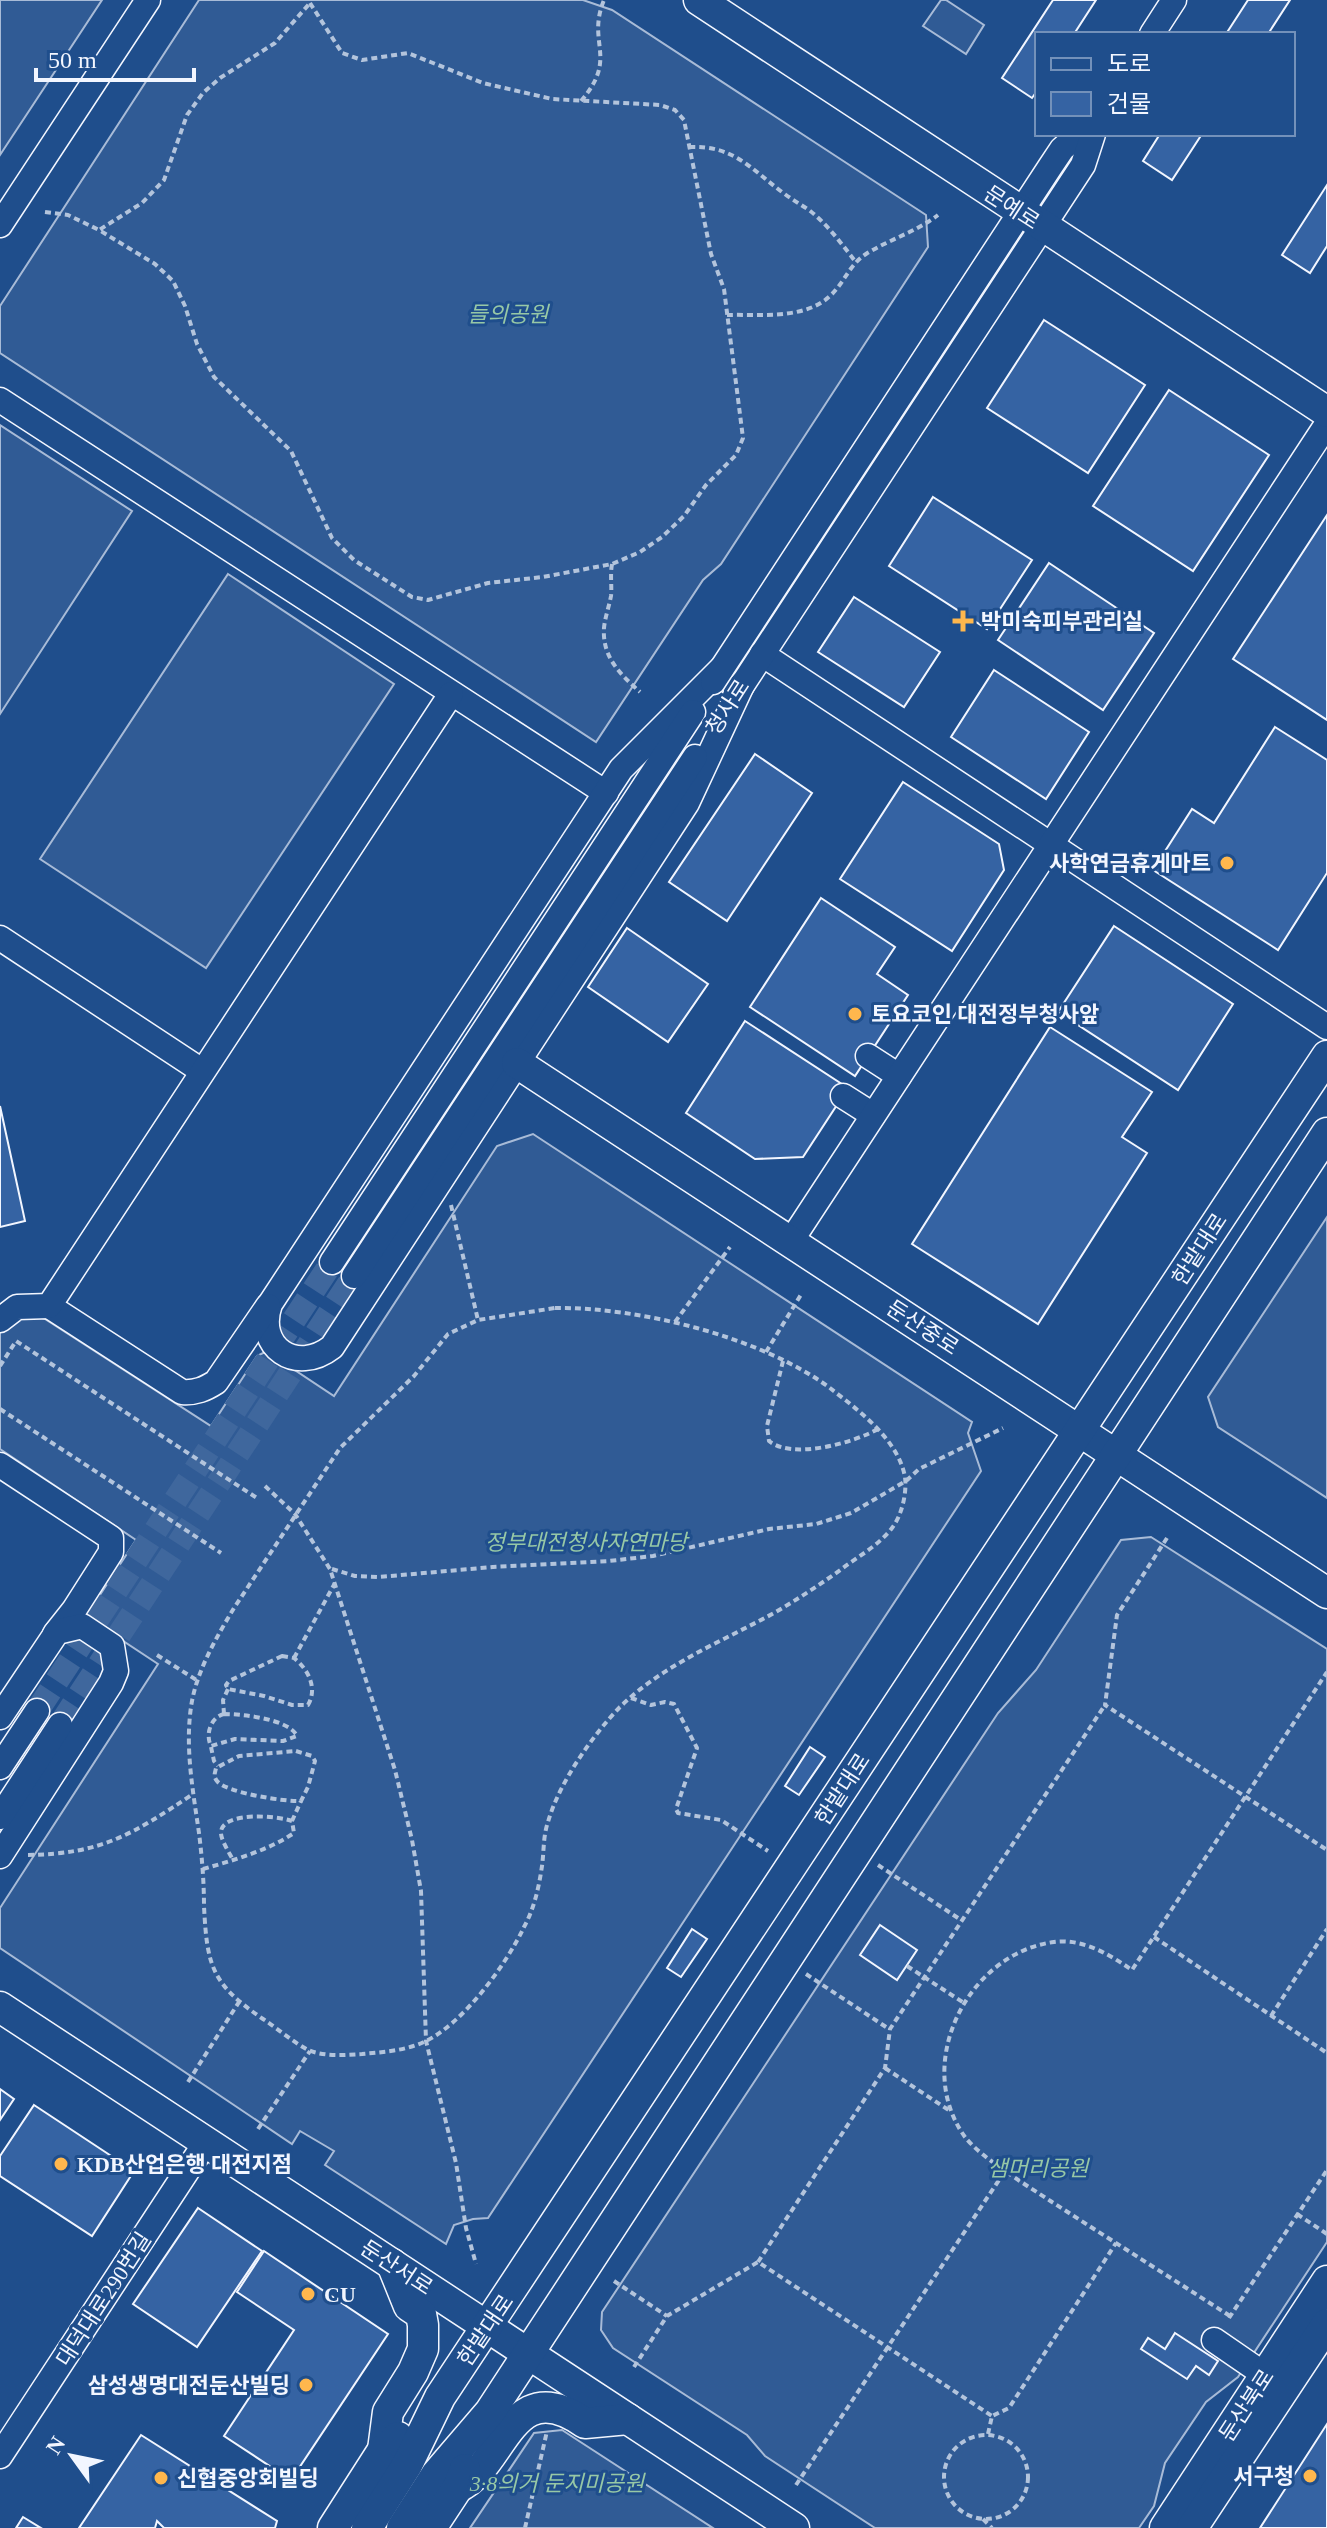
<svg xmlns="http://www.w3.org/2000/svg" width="1327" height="2528" viewBox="0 0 1327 2528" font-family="'Times New Roman','Noto Sans KR',serif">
  <rect width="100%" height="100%" fill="#1f4e8c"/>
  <g fill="#305b95" stroke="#a8bbd7" stroke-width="2">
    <path d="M0,0H102L0,155Z"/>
    <path d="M199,0H583L612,10L926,215L928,247L721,564L703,580L596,742L0,353V306Z"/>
    <path d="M941,0H946L984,25L966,54L923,26Z"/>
    <path d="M0,425L132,511L0,714Z"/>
    <path d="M228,574L394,684L206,968L40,859Z"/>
    <path d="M533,1134L972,1422L968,1433L981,1471L488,2218L473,2219L454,2225L446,2244L325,2165L334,2151L300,2131L292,2144L0,1948V1908L158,1664L93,1621L91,1615L92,1607L136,1540L0,1449V1328L10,1320L31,1315L45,1319L211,1426L257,1356L263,1353H269L334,1396L497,1146Z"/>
    <path d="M1327,1217V1498L1218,1427L1208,1397Z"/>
    <path d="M1151,1537L1327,1649V2242L1238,2377L1206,2402L1165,2463L1154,2506L1139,2528H875L765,2456L747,2435L613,2348L601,2330L602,2312L998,1713L1036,1670L1121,1540Z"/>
    <path d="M562,2430L713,2528H470L534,2433Z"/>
  </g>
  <g fill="#3563a3" stroke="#f2f6ff" stroke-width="2">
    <path d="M1053,0H1096L1074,34H1037V91L1032,98L1002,78Z"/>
    <path d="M1248,0H1290L1268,34H1226Z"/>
    <path d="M1160,134H1202L1172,180L1143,161Z"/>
    <path d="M1327,185V246L1310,273L1282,255Z"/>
    <path d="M1044,320L1145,385L1088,473L987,408Z"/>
    <path d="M1169,390L1269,455L1193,571L1093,506Z"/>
    <path d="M933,497L1032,560L987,629L889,566Z"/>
    <path d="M1327,515V720L1233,659Z"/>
    <path d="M1049,563L1154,633L1103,710L998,640Z"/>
    <path d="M854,597L940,652L904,707L818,652Z"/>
    <path d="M994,670L1089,732L1046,799L951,737Z"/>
    <path d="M1275,727L1327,760V873L1278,950L1153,870L1192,809L1214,823Z"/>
    <path d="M755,754L812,793L727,921L669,882Z"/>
    <path d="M903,782L999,844L1004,870L952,951L840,879Z"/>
    <path d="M821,898L895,947L877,974L908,995L855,1076L750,1007Z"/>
    <path d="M1114,926L1233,1004L1178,1090L1058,1012Z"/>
    <path d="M627,928L708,984L668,1042L588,987Z"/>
    <path d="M745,1021L848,1088L803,1157L755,1159L686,1113Z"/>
    <path d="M1050,1027L1152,1092L1122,1137L1147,1153L1038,1324L912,1244Z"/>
    <path d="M0,1106L25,1221L0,1227Z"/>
    <path d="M810,1747L825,1757L799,1795L785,1786Z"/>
    <path d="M880,1925L917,1950L897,1980L860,1955Z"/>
    <path d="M692,1929L707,1939L681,1977L667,1968Z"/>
    <path d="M0,2089L14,2099L0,2120Z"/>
    <path d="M34,2105L134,2171L92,2236L0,2176V2156Z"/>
    <path d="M198,2208L262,2251L197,2347L133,2304Z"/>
    <path d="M264,2251L388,2334L291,2480L224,2436L294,2330L237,2292Z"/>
    <path d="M1175,2333L1218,2361L1209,2375L1196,2366L1187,2379L1141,2349L1148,2338L1165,2349Z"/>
    <path d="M1327,2424V2528H1260Z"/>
    <path d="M141,2435L277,2521L275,2528H164L157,2521L155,2528H79Z"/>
    <path d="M23,2517L41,2528H16Z"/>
  </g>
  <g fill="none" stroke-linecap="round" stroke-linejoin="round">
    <g stroke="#3f679d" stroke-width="24" stroke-dasharray="24 12" stroke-linecap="butt">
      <path d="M37,1711L332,1262"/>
      <path d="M60,1725L354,1276"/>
    </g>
    <g stroke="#f2f6ff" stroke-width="27">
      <g id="minor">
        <path d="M1152,34L1174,0"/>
        <path d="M0,225L148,0"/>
        <path d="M0,400L606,793"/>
        <path d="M762,654L1327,1027"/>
        <path d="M721,669L621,769L270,1304C255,1347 296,1375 332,1347L687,803L743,683"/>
        <path d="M713,682L1050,167L1062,149L1079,134"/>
        <path d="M735,696L1083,165L1093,134"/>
        <path d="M0,938L202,1071"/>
        <path d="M868,1056L899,1076"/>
        <path d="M843,1096L873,1115"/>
        <path d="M791,1241L1327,424"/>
        <path d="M332,1262L693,712"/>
        <path d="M354,1276L695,757"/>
        <path d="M49,1306L182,1392C196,1393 205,1389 216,1382L268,1306"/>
        <path d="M0,1320L17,1307L49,1306L451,694"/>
        <path d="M0,1465L111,1538V1552L74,1610L55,1634"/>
        <path d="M0,1717L57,1632L82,1626L112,1646L116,1671L111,1683L0,1856"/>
        <path d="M0,1767L37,1711"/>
        <path d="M0,1817L60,1725"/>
        <path d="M1214,2340L1265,2375"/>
        <path d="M0,2456L206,2142"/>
      </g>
    </g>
    <g stroke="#f2f6ff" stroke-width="33">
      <g id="major">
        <path d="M699,0L1327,412"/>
        <path d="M517,1063L1327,1593"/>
        <path d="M0,2007L794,2528"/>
        <path d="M383,2450L388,2412L413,2372L423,2349V2325L421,2314L409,2306L392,2264"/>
        <path d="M458,2487C504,2467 510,2370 585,2423L628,2419"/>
        <path d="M333,2528L383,2450L398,2437"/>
        <path d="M367,2528L407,2465L440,2397L1327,1056"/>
        <path d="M402,2528L436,2475L490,2412L1327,1133"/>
        <path d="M431,2528L458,2487L465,2469"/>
        <path d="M1165,2528L1327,2281"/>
        <path d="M1192,2528L1327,2324"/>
      </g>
    </g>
    <g stroke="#b3c4dc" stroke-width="4" stroke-dasharray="6 4" stroke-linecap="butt">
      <path d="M310,3L342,53L362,60L408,53L483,83L552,99L660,105L675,110L684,120L711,254L724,289L743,438L736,455L706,485L684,516L662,537L640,552L612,564L543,577L488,583L428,600L412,597L354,560L332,538L291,451L214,377L197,344L185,306L173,281L155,264L99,230L142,203L164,180L187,115L203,93L220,78L275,43Z"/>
      <path d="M581,101C619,57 586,44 604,0"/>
      <path d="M689,147C733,145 750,168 782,192C791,199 800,204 809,210C827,224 841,243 855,261"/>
      <path d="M45,212L68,215L99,230"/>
      <path d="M727,315C760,314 804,320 830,296C845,282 849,265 866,254C890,239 916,232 938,215"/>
      <path d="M612,564C610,575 612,586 611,596C609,607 605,617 604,628C602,657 620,674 640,692"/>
      <path d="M451,1205L478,1320"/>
      <path d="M555,1308C640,1307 761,1337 830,1388C858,1410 898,1439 905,1477C907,1493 902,1515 892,1528C879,1545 859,1556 843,1568C821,1584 798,1599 774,1613C721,1642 664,1664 620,1707C592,1736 559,1783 548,1822C543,1836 544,1852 542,1866C539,1887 534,1909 524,1927C506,1965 463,2024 424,2042C404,2051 383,2052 362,2054C344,2055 325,2057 308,2050C293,2042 278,2029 263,2019C212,1984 207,1967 204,1906C204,1882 202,1857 199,1833C193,1791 185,1749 191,1707C196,1672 216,1638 234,1608L340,1448L414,1376L448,1334L478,1320Z"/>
      <path d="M675,1322L730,1247"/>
      <path d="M766,1352L802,1293"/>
      <path d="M783,1361L767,1426L769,1441C792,1460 853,1443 878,1429"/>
      <path d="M0,1366L16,1341L257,1498"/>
      <path d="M0,1409L221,1553"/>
      <path d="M265,1486L295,1514L330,1569L395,1770L412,1840L421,1891L426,2041L456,2163L466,2228L476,2264"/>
      <path d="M1167,1538L1117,1615L1105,1705L1327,1850"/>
      <path d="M332,1569L355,1576L379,1577L493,1567L609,1561L653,1556L769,1529L816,1524L851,1513L906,1481L919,1469L1003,1428"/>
      <path d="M157,1655L198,1681"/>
      <path d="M282,1656L294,1658C308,1669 318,1688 308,1705H292L264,1696L228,1689L226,1685L229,1681Z"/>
      <path d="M294,1658L335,1583"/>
      <path d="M631,1698L651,1705L665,1702L674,1704L697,1748L676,1809L678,1813L721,1820L768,1851"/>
      <path d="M224,1714C242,1714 289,1719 297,1736L283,1741L235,1739L211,1746C205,1734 211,1717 224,1714Z"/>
      <path d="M224,1714L223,1700L228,1689"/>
      <path d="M211,1747L214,1761L218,1766"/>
      <path d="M296,1751L312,1756L315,1761L308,1787L301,1801C287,1802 226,1793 217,1781C213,1776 215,1773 216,1768L239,1756Z"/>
      <path d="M292,1821L301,1801"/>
      <path d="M28,1855C102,1854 133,1834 193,1794"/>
      <path d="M878,1865L961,1920"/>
      <path d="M203,1869C234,1860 267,1851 294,1833L292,1821C278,1816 225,1811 221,1831C220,1839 229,1852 233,1860"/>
      <path d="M1154,1937L1327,2053"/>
      <path d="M907,1966L964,2003"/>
      <path d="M806,1974L889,2029"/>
      <path d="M1271,2016L1327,1929"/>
      <path d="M885,2068L950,2111"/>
      <path d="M188,2082L239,2002"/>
      <path d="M258,2129L310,2051"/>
      <path d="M1297,2214L1327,2234"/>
      <path d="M758,2262L885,2068L890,2029L1105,1705"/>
      <path d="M614,2281L667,2316"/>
      <path d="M1230,2316C1171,2278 1111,2240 1052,2202C1028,2186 981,2158 965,2137C912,2064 968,1953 1054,1942C1083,1938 1110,1955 1132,1970L1327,1672"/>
      <path d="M1229,2318L1327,2170"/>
      <path d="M634,2367L667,2316L758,2262L992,2416"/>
      <path d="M988,2434L992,2416L1009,2408L1116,2243"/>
      <circle cx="986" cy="2477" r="42"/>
      <path d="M796,2485L1005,2171"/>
      <path d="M983,2519L992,2528"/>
      <path d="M525,2528L547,2431"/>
    </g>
    <use href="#minor" stroke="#1f4e8c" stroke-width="24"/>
    <use href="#major" stroke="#1f4e8c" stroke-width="30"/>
  </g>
  <g fill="#ffb74d" stroke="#1f4e8c" stroke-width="3">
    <path d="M959 609h8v8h8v8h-8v8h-8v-8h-8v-8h8z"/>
    <circle cx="1227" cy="863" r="8"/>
    <circle cx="855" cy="1014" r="8"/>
    <circle cx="61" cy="2164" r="8"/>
    <circle cx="308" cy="2294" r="8"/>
    <circle cx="306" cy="2385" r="8"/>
    <circle cx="1310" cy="2476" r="8"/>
    <circle cx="161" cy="2478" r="8"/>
  </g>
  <g text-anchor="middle" stroke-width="6" stroke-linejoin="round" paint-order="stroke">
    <g font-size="22" fill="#f2f6ff" stroke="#1f4e8c">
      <text transform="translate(1012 207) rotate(33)" y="8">문예로</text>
      <text transform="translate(727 707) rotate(-57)" y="8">청사로</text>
      <text transform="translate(1199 1249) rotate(-57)" y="8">한밭대로</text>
      <text transform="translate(923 1327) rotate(33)" y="8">둔산중로</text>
      <text transform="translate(842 1789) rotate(-57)" y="8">한밭대로</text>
      <text transform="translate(397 2267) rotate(33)" y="8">둔산서로</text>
      <text transform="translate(103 2299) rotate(-57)" y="8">대덕대로290번길</text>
      <text transform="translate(485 2330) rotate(-56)" y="8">한밭대로</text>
      <text transform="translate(1246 2405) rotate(-57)" y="8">둔산북로</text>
    </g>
    <g font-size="22" font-style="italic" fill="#97c8a6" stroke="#1f4e8c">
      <text x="508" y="322">들의공원</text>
      <text x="586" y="1550">정부대전청사자연마당</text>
      <text x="1038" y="2176">샘머리공원</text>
      <text x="557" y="2491">3·8의거 둔지미공원</text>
    </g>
    <g font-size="22" font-weight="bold" fill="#f2f6ff" stroke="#1f4e8c" text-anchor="start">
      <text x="981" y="629">박미숙피부관리실</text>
      <text x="1211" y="871" text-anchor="end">사학연금휴게마트</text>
      <text x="871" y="1022">토요코인 대전정부청사앞</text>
      <text x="77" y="2172">KDB산업은행 대전지점</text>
      <text x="324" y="2302">CU</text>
      <text x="290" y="2393" text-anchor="end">삼성생명대전둔산빌딩</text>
      <text x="1294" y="2484" text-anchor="end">서구청</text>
      <text x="177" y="2486">신협중앙회빌딩</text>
    </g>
  </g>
  <rect x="1035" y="32" width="260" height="104" fill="#1f4e8c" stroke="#7391ba" stroke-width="2"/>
  <rect x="1051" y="58" width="40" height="12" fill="#1f4e8c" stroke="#7391ba" stroke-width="2"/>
  <text x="1107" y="72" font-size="24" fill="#f2f6ff">도로</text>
  <rect x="1051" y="92" width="40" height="24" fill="#3563a3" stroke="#7391ba" stroke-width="2"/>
  <text x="1107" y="112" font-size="24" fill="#f2f6ff">건물</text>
  <g transform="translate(72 2456) rotate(303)" stroke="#1f4e8c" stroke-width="6" paint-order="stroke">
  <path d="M0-6L14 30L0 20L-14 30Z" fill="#f2f6ff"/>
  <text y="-12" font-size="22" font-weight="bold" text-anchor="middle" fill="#f2f6ff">N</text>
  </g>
  <path d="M36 68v12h158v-12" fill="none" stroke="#f2f6ff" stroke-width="4"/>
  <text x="48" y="68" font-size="24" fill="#f2f6ff" stroke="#1f4e8c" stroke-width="6" paint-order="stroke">50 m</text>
</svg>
